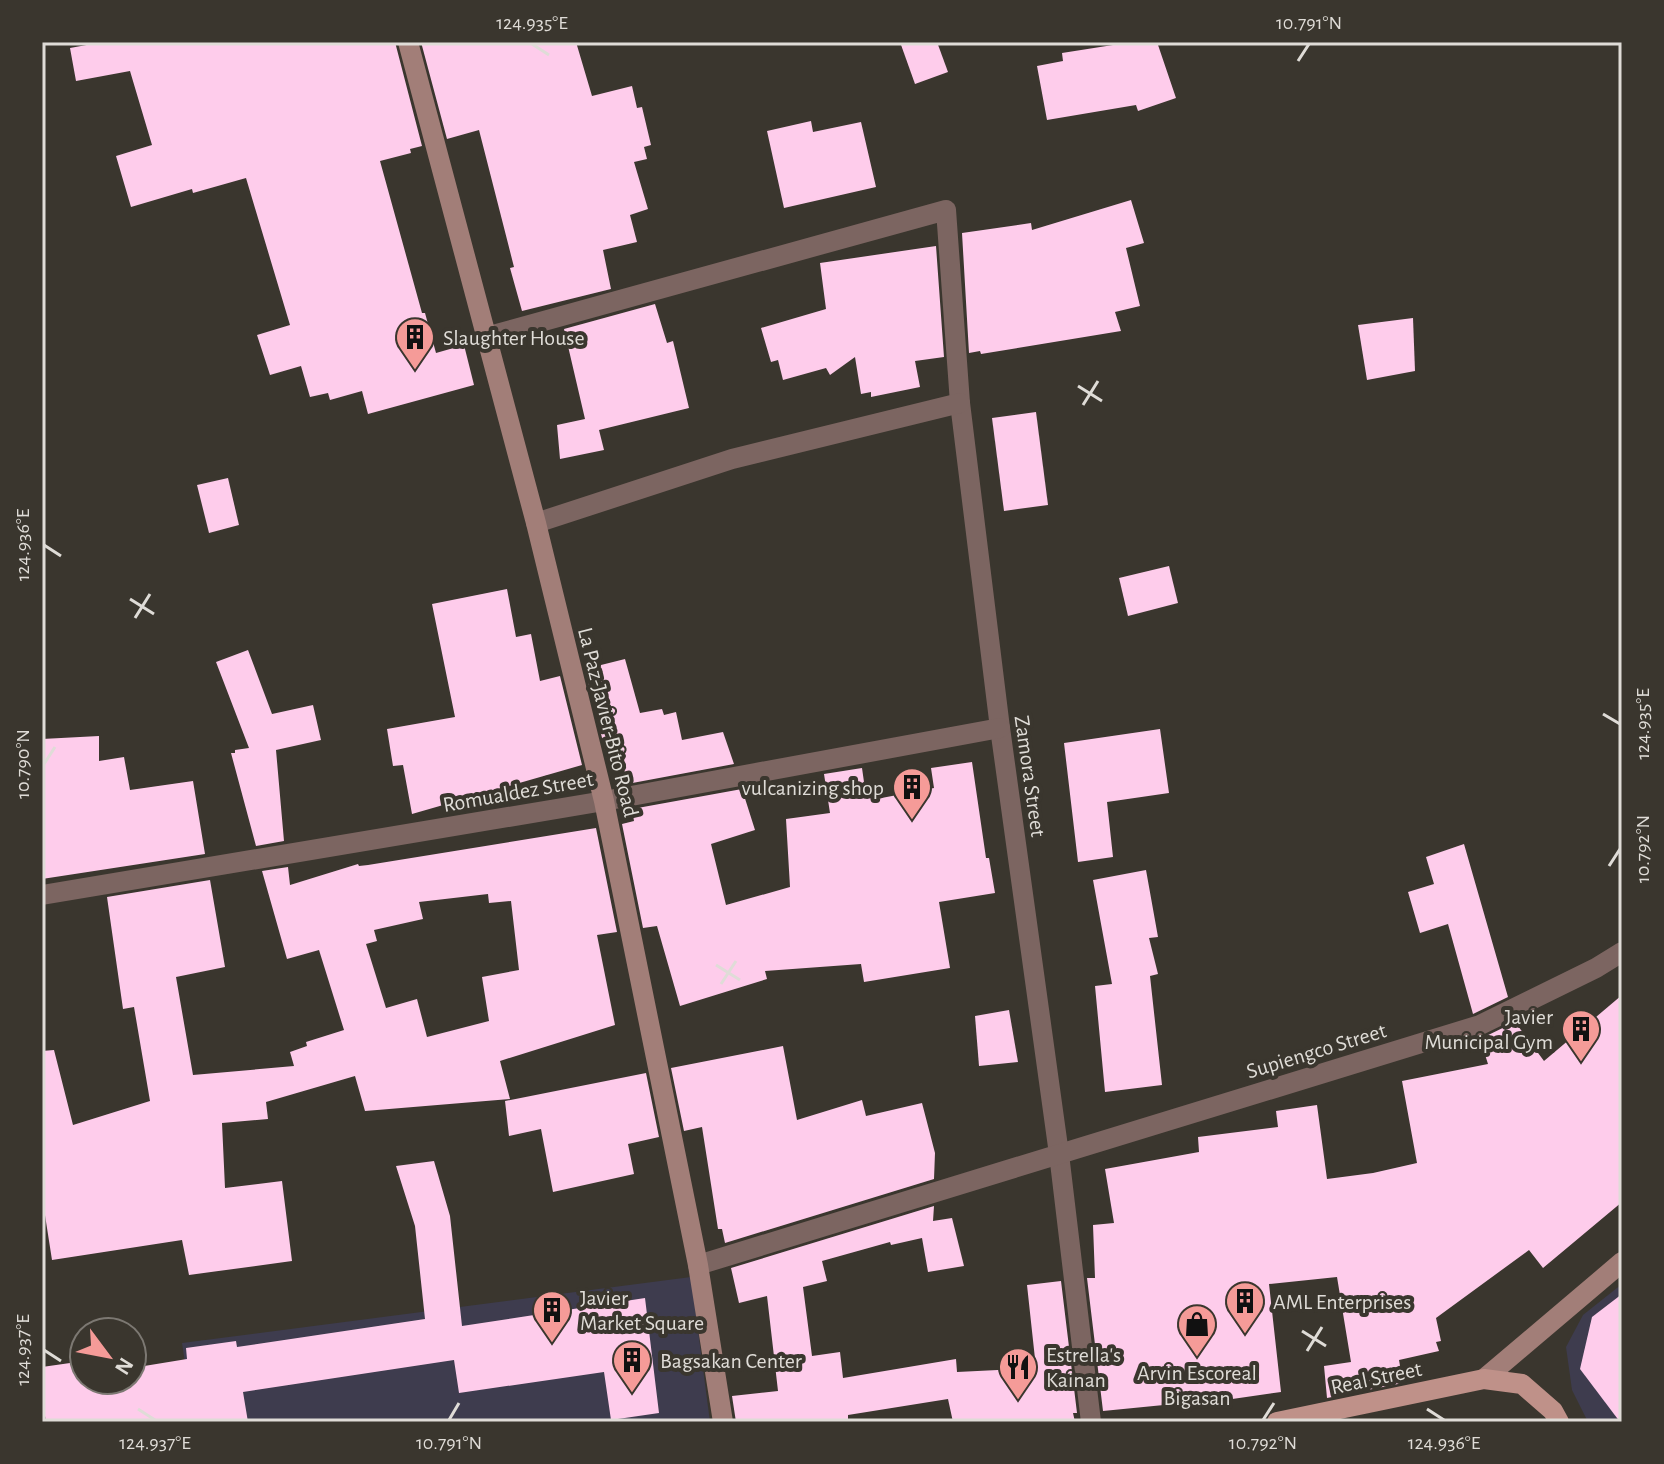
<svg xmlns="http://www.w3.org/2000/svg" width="1664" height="1464" viewBox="0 0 1664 1464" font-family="'Alegreya Sans',sans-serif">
  <rect width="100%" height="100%" fill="#3a362e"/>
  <g fill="#3e3c4e">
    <path d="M691,1277L710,1422H194L182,1343Z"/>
    <path d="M1622,1284V1422H1588L1572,1390L1566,1347L1583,1315Z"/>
  </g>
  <g fill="#fecceb" fill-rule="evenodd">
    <path d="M103,42H395L422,146L410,149L411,153L380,161L422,313H425L436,353L464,345L474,385L368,414L362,391L330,400L328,393L310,397L301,366L270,375L257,335L290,325L246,178L193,193L192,189L131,207L116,156L152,145L130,71L76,81L70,48Z"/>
    <path d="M421,42H576L592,96L632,86L637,108L642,107L651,145L644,147L647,159L634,162L648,209L630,215L637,242L603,250L611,289L522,311L510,268L514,267L479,130L447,139Z"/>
    <path d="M900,42H937L948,72L915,84Z"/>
    <path d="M1132,42H1157L1176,98L1138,111L1136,105L1047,120L1037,66L1063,61L1062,53Z"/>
    <path d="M811,121L813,132L861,122L876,187L784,208L767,131Z"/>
    <path d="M1131,200L1144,243L1126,248L1140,306L1115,312L1121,331L981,354L980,351L969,353L962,233L1031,223L1032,230Z"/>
    <path d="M936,246L944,357L915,361L920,387L871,397V392L861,394L855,357L830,375L826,368L783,380L778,360L771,362L761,328L826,309L820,263Z"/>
    <path d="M655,304L667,343L673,341L689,408L599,430L604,450L560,459L557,425L585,419L564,329Z"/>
    <path d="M1413,318L1415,371L1367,380L1358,325Z"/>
    <path d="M1036,412L1048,505L1004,511L992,418Z"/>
    <path d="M228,478L239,525L209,533L197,485Z"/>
    <path d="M1169,566L1178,603L1128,616L1119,578Z"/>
    <path d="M507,589L516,637L531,634L540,681L560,676L582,765L412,814L403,765L393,766L387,729L455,717L432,604Z"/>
    <path d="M248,650L272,714L313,705L321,740L276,750L284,841L256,846L231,753H235V750L249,748L216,662Z"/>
    <path d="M625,659L640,713L662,709L664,715L676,712L682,740L723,732L734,764L627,784L621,754L607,758L585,669Z"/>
    <path d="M1160,729L1169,793L1107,802L1113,857L1078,862L1064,743Z"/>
    <path d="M99,736V761L124,757L130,790L193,781L205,854L42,879V739Z"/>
    <path d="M972,762L986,858H989L995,893L939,902L950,968L864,982L861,964L765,971L767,979L680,1006L657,926L643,928L622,824L634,821L632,809L742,789L755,830L711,844L726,905L790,887L786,819L830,813L824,774L862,768L866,796L870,795L871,800L934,788L931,768Z"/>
    <path d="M596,828L617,932L597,935L615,1025L500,1061L510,1099L365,1111L355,1076L266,1102L268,1119L222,1123L225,1188L282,1181L292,1261L189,1275L182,1240L52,1260L42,1196V1051L54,1050L73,1125L150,1101L134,1007L123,1009L107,897L210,880L225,967L176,977L193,1075L294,1066L290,1052L307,1046L306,1042L344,1030L319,950L287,959L262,871L288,867L290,885L358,864L359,866L368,865ZM488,894L489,903L511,901L519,970L482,977L489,1021L427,1037L417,999L386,1008L366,944L377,941L374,930L423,919L419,902Z"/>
    <path d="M1464,844L1508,997L1473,1014L1448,924L1420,933L1408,892L1434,884L1426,857Z"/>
    <path d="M1146,870L1158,937L1149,938L1158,974L1150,976L1162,1085L1105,1092L1095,986L1112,984L1093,880Z"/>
    <path d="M1622,995V1202L1543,1268L1529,1250L1436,1318L1441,1341L1436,1342L1439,1351L1399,1360L1403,1383L1327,1398L1324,1366L1351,1362L1337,1277L1269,1284L1281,1392L1184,1406V1403L1103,1411L1087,1278H1095L1093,1225L1114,1223L1105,1169L1199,1152L1198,1137L1278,1127L1276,1111L1317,1105L1327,1179L1373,1173L1417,1163L1402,1081L1488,1064L1480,1039L1515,1022L1544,1061Z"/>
    <path d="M1009,1010L1018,1062L979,1066L975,1016Z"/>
    <path d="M783,1046L797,1120L862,1100L866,1116L922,1103L935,1153L934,1179L725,1243L722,1229H718L702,1127L684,1131L671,1068Z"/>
    <path d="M646,1073L659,1137L628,1144L634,1174L553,1192L541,1129L509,1136L505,1101Z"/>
    <path d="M434,1161L450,1216L462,1326L645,1298L659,1413L611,1420L604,1372L459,1393L454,1360L243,1392L248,1422H46L44,1410L42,1411V1367L84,1361V1380H132V1368L187,1359L186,1348L236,1341L237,1347L425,1319L415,1226L396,1166Z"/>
    <path d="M934,1206L933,1221L952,1218L964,1266L928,1272L922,1238L891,1245L890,1242L822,1261L827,1281L803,1287L812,1356L840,1352L843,1378L956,1359L957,1372L1036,1368L1027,1285L1061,1281L1077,1413H1073L1075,1422H953L948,1399L848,1415V1422H736L732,1396L778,1391L767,1296L739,1303L731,1268Z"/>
    <path d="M1622,1294V1422H1620L1580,1369L1592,1317Z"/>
  </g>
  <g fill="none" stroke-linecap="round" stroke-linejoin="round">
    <g stroke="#7c6561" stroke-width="20">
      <path d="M486,337L946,210L960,403L1000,728L1059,1154L1091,1422"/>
      <path d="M536,523L732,459L960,403"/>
      <path d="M42,895L604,801L1000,728"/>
      <path d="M698,1265L1480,1025L1596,968L1622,952"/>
    </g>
    <g stroke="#a27e78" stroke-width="20">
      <path d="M408,42L536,523L604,801L698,1265L723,1422"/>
      <path d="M1484,1379L1622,1262"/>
    </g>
    <path stroke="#bf9189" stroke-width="20" d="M1277,1422L1484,1379L1522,1384L1553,1411L1559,1422"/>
  </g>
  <path fill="none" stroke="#dfdcd7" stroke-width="3" d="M532,44L549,55M1298,61L1309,44M1078,386L1102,401M1083,405L1098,381M44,545L61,556M130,599L154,614M135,618L150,594M1603,714L1620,724M44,764L55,747M1609,866L1620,849M716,965L740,980M721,984L736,961M1302,1331L1326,1346M44,1350L61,1361M1307,1351L1322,1327M138,1409L155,1420M1427,1409L1444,1420M449,1420L459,1403M1263,1420L1274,1403"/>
  <defs>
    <g id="building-pin" transform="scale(2)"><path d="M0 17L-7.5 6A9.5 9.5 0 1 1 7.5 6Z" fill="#f59b98" stroke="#3a362e"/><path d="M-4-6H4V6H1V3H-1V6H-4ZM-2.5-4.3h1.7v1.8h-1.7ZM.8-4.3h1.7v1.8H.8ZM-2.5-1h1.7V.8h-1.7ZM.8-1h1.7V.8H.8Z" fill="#111"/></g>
    <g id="shop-pin" transform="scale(2)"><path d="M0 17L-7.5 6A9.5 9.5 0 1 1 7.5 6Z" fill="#f59b98" stroke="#3a362e"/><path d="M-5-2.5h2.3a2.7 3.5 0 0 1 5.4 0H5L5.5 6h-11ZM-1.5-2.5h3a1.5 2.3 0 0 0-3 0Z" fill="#111"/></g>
    <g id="restaurant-pin" transform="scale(2)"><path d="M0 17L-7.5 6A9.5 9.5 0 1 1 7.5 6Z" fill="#f59b98" stroke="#3a362e"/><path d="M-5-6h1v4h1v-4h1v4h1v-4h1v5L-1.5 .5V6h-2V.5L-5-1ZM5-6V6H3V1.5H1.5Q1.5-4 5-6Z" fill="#111"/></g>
  </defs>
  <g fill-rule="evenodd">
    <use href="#building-pin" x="415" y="337"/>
    <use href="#building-pin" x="912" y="787"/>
    <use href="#building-pin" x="1581" y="1029"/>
    <use href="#building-pin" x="1245" y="1301"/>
    <use href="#building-pin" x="552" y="1310"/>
    <use href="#shop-pin" x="1197" y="1324"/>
    <use href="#building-pin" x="632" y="1360"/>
    <use href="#restaurant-pin" x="1018" y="1367"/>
  </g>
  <g text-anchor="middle" stroke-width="8" stroke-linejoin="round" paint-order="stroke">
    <g font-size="22" fill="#dfdcd7" stroke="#3a362e" text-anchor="start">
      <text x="443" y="345">Slaughter House</text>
      <text x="884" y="795" text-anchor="end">vulcanizing shop</text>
      <text x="1553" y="1024" text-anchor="end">Javier<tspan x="1553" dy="25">Municipal Gym</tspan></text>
      <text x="580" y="1305">Javier<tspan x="580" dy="25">Market Square</tspan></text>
      <text x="1273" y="1309">AML Enterprises</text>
      <text x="1046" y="1362">Estrella's<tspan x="1046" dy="25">Kainan</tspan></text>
      <text x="660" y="1368">Bagsakan Center</text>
      <text x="1197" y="1380" text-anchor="middle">Arvin Escoreal<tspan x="1197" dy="25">Bigasan</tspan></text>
    </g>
    <g font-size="22" fill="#dfdcd7" stroke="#3a362e">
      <text transform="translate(609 722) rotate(76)" y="8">La Paz-Javier-Bito Road</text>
      <text transform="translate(1031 776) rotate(82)" y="8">Zamora Street</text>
      <text transform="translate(518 791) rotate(-10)" y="8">Romualdez Street</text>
      <text transform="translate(1316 1050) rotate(-17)" y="8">Supiengco Street</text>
      <text transform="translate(1376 1377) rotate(-12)" y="8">Real Street</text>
    </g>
  </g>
  <rect width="1664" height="1464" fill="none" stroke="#3a362e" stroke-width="88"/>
  <g transform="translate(108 1356) rotate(122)"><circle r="38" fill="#3a362e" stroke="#7c7872" stroke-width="2"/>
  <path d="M0-6L14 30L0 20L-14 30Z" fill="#f59b98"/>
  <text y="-12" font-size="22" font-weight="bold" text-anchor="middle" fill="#dfdcd7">N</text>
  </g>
  <rect x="44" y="44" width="1576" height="1376" fill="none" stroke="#dfdcd7" stroke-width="3"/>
  <g font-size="20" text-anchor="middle" fill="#dfdcd7">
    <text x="532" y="29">124.935°E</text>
    <text x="1309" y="29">10.791°N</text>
    <text transform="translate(22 545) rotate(-90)" y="7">124.936°E</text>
    <text transform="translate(1642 724) rotate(-90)" y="7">124.935°E</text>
    <text transform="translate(22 764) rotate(-90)" y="7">10.790°N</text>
    <text transform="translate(1642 849) rotate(-90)" y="7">10.792°N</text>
    <text transform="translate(22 1350) rotate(-90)" y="7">124.937°E</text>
    <text x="155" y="1449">124.937°E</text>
    <text x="449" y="1449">10.791°N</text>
    <text x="1263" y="1449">10.792°N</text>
    <text x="1444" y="1449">124.936°E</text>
  </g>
</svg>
